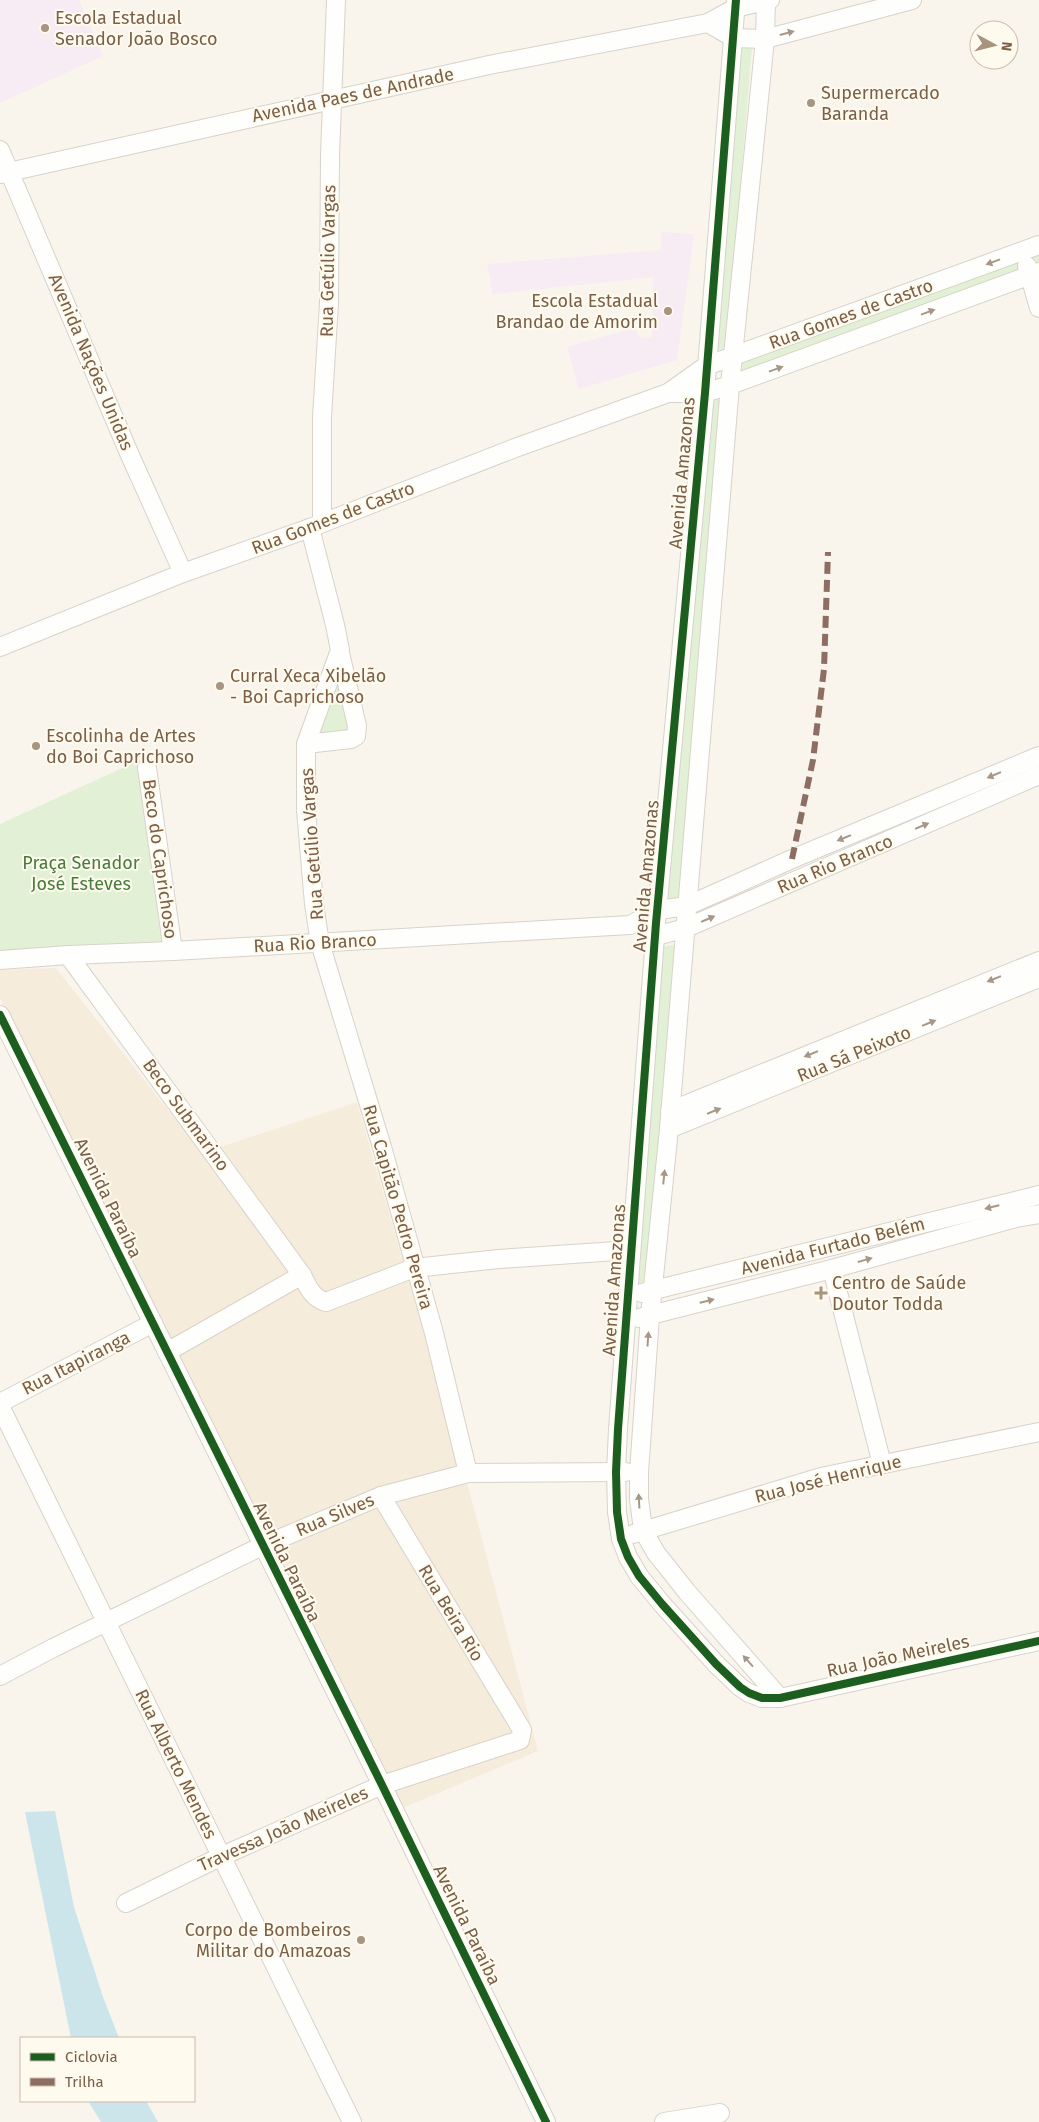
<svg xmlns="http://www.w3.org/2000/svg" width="1039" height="2122" viewBox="0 0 1039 2122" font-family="'Fira Sans',sans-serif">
  <rect width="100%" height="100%" fill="#f9f5ec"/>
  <path fill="#f6ecdb" d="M56,968L202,1153L357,1102L468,1486L538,1751L398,1810L160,1344L0,998V970Z"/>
  <g fill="#f7ebf4">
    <path d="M0,0H79L103,56L0,103Z"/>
    <path d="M662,232L694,234L677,360L579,389L567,347L634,328L641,338L652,337L653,277L493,294L487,264L661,250Z"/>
  </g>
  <g fill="#e2f1d5">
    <path d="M740,47H752L727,350L714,349Z"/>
    <path d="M1039,247V269L731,384L734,359Z"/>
    <path d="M711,399L724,400L680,899L666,900Z"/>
    <path d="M342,662L358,734L309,741Z"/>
    <path d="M144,758L161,888L173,946L0,959V824Z"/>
    <path d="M677,944L649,1281L634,1284L662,947Z"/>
  </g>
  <g fill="#cbe5eb">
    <path d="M55,1811L74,1907L103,1997L119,2038H71L25,1812Z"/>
    <path d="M88,2101H146L158,2122H101Z"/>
  </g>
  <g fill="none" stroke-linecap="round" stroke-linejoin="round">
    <g stroke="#d8d2ca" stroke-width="20">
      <g id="minor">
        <path d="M736,0L705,393L656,923L618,1429L616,1472L617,1512L621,1539L628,1557L639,1576L662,1604L716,1664L740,1687L749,1693L762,1698H780L1039,1641"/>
        <path d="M766,0L765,39L730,385L669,1129L650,1316L639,1472V1499L643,1530L656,1553L687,1592L780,1698"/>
        <path d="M708,23L734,38L765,39L912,0"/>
        <path d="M0,150L129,453L183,573"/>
        <path d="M0,174L489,65L708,23L735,8L770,0"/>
        <path d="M1027,266L1039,308"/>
        <path d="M668,393H705L730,385L1039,272"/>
        <path d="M322,522V417L329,303L330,155L336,0"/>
        <path d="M310,528L335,625L340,650L306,744V810L314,904L320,943L382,1147L434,1333L468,1473"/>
        <path d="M0,647L183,573L310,528L515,448L668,393L706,366L1039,245"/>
        <path d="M306,744L351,739L356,736L357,726L340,653"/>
        <path d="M147,768L173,951"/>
        <path d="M646,932L656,936L686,928L1039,775"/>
        <path d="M68,955L302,1275C308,1287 312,1298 326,1302L414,1268L499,1259L631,1250"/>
        <path d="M0,960L68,955L173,951L630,925L658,910L687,906L792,859L1039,756"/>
        <path d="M0,1015L382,1785L546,2122"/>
        <path d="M670,1111L1039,961"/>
        <path d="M669,1129L1039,978"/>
        <path d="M832,1269L882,1464"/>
        <path d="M642,1293L1039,1195"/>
        <path d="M639,1318L832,1269L1016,1218L1039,1214"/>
        <path d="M167,1352L302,1275"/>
        <path d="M0,1403L153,1323"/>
        <path d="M0,1406C119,1644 234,1884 352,2122"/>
        <path d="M633,1534L821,1477L1039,1432"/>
        <path d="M0,1676L53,1648L262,1546L381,1496L468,1473L626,1472"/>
        <path d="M126,1903L220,1857L382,1785L520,1740L522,1730L381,1496"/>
        <path d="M664,2122L720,2113"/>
      </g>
    </g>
    <use href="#minor" stroke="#fefefc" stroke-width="18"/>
    <path stroke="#8d6e63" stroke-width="6" stroke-dasharray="12 6" stroke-linecap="butt" d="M792,859L813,760L824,669L828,552"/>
    <g stroke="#fffaee" stroke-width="11">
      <g id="cycleway">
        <path d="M736,0L705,393L656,923L618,1429L616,1472L617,1512L621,1539L628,1557L639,1576L662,1604L716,1664L740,1687L749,1693L762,1698H780L1039,1641"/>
        <path d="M0,1015L382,1785L546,2122"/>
      </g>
    </g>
    <use href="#cycleway" stroke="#1b5e20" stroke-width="8"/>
  </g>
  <defs><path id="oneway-solid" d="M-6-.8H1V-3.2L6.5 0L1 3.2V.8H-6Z" transform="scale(1.25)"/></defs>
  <g fill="#a99786">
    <use href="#oneway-solid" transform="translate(787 33) rotate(-15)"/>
    <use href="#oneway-solid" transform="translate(993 262) rotate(160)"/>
    <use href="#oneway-solid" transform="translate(928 312) rotate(-20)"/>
    <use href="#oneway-solid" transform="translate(776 369) rotate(-20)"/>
    <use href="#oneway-solid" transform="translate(994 775) rotate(157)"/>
    <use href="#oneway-solid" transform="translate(922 826) rotate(-23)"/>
    <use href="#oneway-solid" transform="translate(844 838) rotate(158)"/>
    <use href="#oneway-solid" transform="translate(708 919) rotate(-23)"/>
    <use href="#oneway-solid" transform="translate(994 979) rotate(158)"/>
    <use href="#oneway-solid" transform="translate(929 1023) rotate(-22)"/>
    <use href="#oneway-solid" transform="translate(811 1054) rotate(158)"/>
    <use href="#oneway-solid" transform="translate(714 1111) rotate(-22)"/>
    <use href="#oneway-solid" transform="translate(664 1177) rotate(-84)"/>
    <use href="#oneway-solid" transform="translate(992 1207) rotate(166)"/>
    <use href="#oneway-solid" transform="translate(865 1260) rotate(-16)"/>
    <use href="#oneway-solid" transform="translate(707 1301) rotate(-14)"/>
    <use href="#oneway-solid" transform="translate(648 1339) rotate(-86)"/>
    <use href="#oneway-solid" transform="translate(639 1501) rotate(-93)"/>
    <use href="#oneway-solid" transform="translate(748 1661) rotate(-132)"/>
  </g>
  <g fill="#a79481" stroke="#fffaee" stroke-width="2">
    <circle cx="45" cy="28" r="5"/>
    <circle cx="811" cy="103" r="5"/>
    <circle cx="668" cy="311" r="5"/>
    <circle cx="220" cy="686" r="5"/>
    <circle cx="36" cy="746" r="5"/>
    <path d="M818.5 1285.5h5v5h5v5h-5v5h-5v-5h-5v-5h5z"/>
    <circle cx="361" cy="1940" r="5"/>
  </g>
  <g text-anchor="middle" stroke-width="4" stroke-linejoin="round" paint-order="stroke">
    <g font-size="18" fill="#7b5f47" stroke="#fffaee" text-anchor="start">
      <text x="55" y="24">Escola Estadual<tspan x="55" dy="21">Senador João Bosco</tspan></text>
      <text x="821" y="99">Supermercado<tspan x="821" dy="21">Baranda</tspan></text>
      <text x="658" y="307" text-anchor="end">Escola Estadual<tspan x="658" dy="21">Brandao de Amorim</tspan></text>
      <text x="230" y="682">Curral Xeca Xibelão<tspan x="230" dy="21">- Boi Caprichoso</tspan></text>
      <text x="46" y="742">Escolinha de Artes<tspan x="46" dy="21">do Boi Caprichoso</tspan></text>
      <text x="832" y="1289">Centro de Saúde<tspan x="832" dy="21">Doutor Todda</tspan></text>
      <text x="351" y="1936" text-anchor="end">Corpo de Bombeiros<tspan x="351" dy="21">Militar do Amazoas</tspan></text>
    </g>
    <g font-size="18" fill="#7b5f47" stroke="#fffaee">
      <text transform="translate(353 95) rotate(-12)" y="6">Avenida Paes de Andrade</text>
      <text transform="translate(328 261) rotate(-89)" y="6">Rua Getúlio Vargas</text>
      <text transform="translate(851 314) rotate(-20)" y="6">Rua Gomes de Castro</text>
      <text transform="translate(91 362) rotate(67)" y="6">Avenida Nações Unidas</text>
      <text transform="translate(682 473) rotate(-85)" y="6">Avenida Amazonas</text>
      <text transform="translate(333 518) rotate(-21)" y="6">Rua Gomes de Castro</text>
      <text transform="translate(312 844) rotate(-94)" y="6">Rua Getúlio Vargas</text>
      <text transform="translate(160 859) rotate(82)" y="6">Beco do Caprichoso</text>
      <text transform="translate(835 864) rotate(-23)" y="6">Rua Rio Branco</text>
      <text transform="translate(646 876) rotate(-85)" y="6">Avenida Amazonas</text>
      <text transform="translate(315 943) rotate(-3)" y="6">Rua Rio Branco</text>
      <text transform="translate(854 1054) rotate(-22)" y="6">Rua Sá Peixoto</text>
      <text transform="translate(186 1115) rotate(54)" y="6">Beco Submarino</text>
      <text transform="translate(108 1198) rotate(64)" y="6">Avenida Paraíba</text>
      <text transform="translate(398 1207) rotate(74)" y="6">Rua Capitão Pedro Pereira</text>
      <text transform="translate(833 1246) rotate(-14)" y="6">Avenida Furtado Belém</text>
      <text transform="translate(614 1280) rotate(-86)" y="6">Avenida Amazonas</text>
      <text transform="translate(76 1363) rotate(-27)" y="6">Rua Itapiranga</text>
      <text transform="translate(828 1479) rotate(-14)" y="6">Rua José Henrique</text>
      <text transform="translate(335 1515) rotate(-23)" y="6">Rua Silves</text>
      <text transform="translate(287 1562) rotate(64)" y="6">Avenida Paraíba</text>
      <text transform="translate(451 1613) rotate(59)" y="6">Rua Beira Rio</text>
      <text transform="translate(898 1656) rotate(-12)" y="6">Rua João Meireles</text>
      <text transform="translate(176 1764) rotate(64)" y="6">Rua Alberto Mendes</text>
      <text transform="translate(283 1829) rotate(-24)" y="6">Travessa João Meireles</text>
      <text transform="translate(467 1925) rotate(64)" y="6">Avenida Paraíba</text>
    </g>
    <g font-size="18" fill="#477c3b" stroke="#fffaee">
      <text x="81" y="869">Praça Senador<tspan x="81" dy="21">José Esteves</tspan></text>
    </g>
  </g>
  <rect x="20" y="2037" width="175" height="65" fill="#fffaee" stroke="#cabcab"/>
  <rect x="30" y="2053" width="25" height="8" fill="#1b5e20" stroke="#cabcab"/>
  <text x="65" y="2062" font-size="15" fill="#7b5f47">Ciclovia</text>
  <rect x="30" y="2078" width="25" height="8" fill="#8d6e63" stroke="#cabcab"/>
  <text x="65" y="2087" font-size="15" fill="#7b5f47">Trilha</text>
  <g transform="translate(994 45) rotate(97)"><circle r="24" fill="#fffaee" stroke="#cabcab"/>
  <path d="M0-4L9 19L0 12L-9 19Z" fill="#a79481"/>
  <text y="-8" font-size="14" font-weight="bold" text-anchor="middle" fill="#7b5f47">N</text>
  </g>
</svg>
